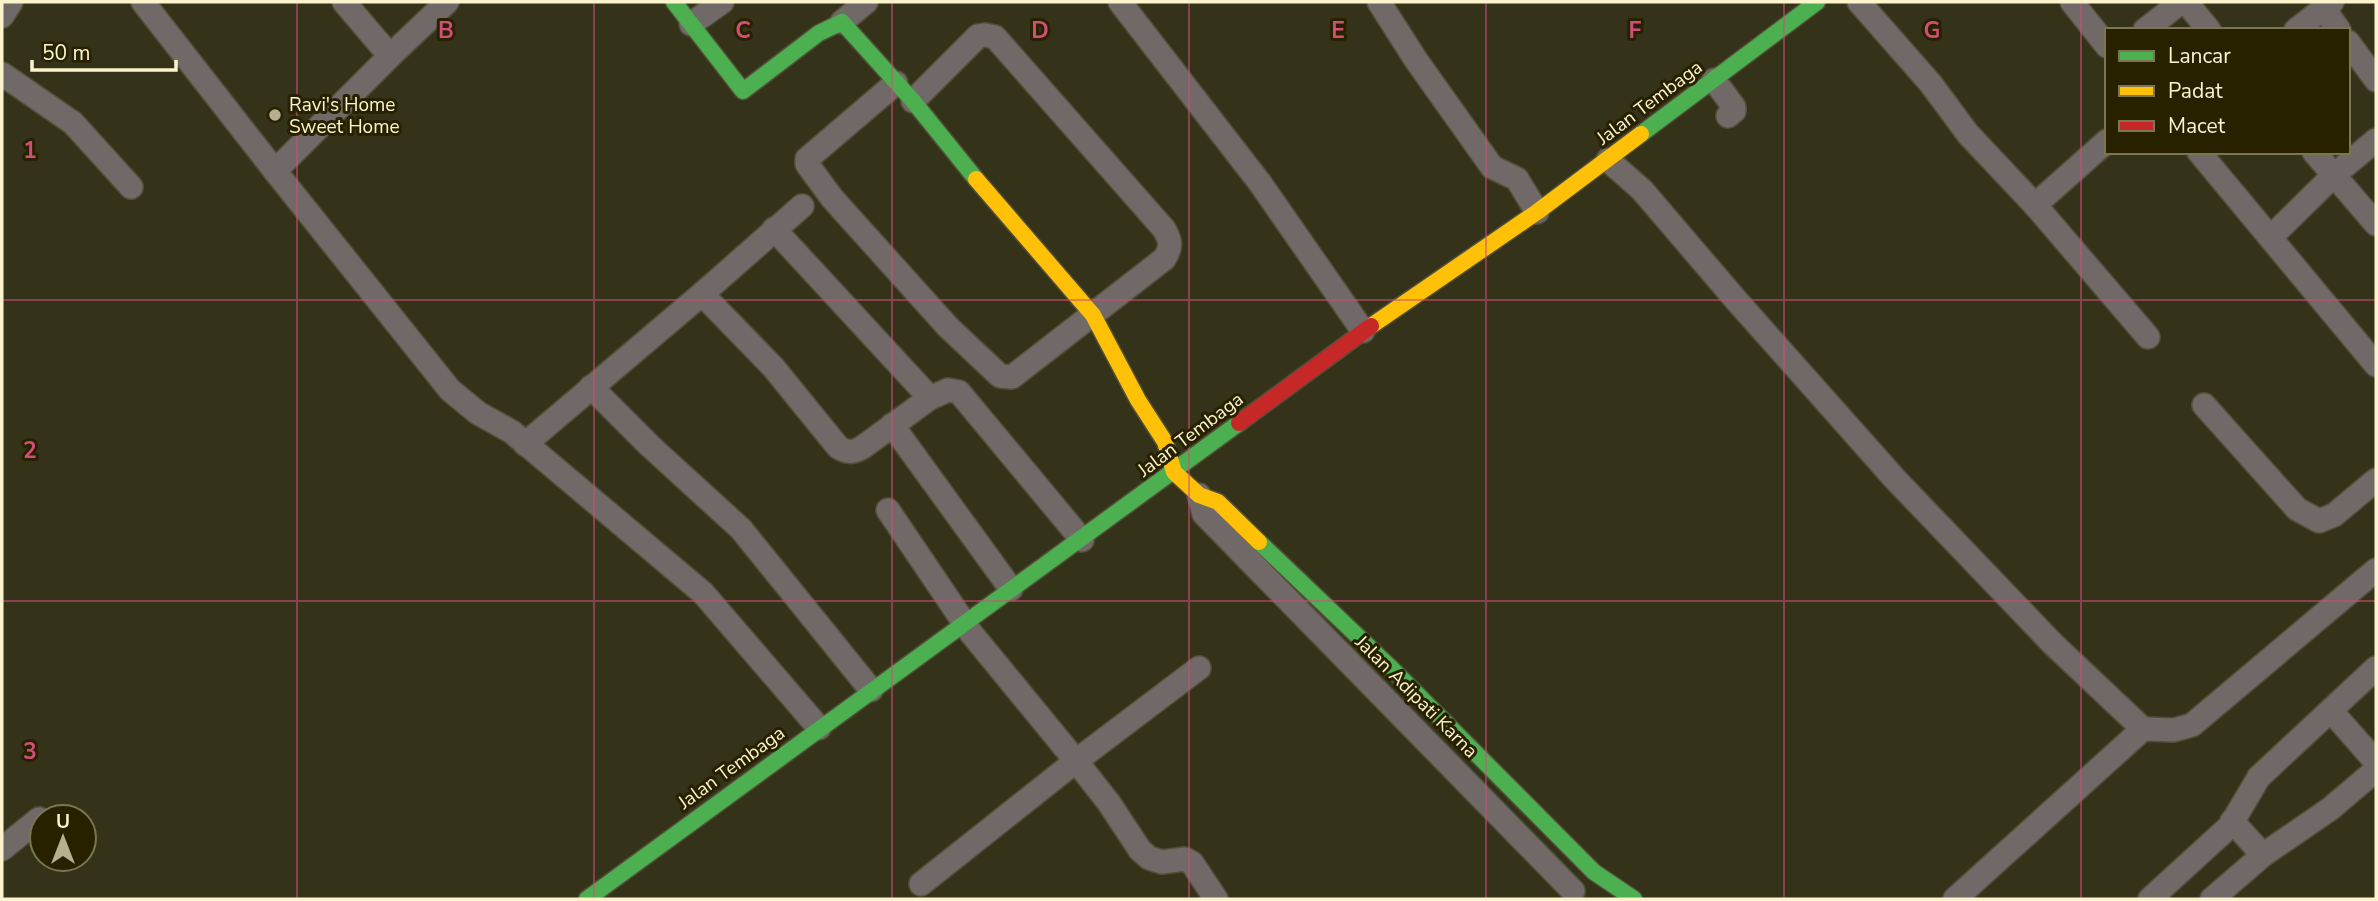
<svg xmlns="http://www.w3.org/2000/svg" width="2378" height="901" viewBox="0 0 2378 901" font-family="'Nunito Sans',sans-serif">
  <rect width="100%" height="100%" fill="#35321a"/>
  <g fill="none" stroke-linecap="round" stroke-linejoin="round">
    <g stroke="#524f39" stroke-width="26">
      <g id="street">
        <path d="M143,2L275,171L450,390L478,413L512,432L703,593L819,728"/>
        <path d="M344,2L390,56L447,2"/>
        <path d="M1120,2L1260,183L1363,331"/>
        <path d="M1379,2L1416,60L1492,167L1517,179L1537,212"/>
        <path d="M1859,2L1931,84L1968,134L2035,205L2148,337"/>
        <path d="M2072,2L2107,46"/>
        <path d="M2186,2L2209,30"/>
        <path d="M2324,9L2339,30"/>
        <path d="M2,16L11,2"/>
        <path d="M842,22L866,2"/>
        <path d="M691,24L722,2"/>
        <path d="M2145,30L2181,2"/>
        <path d="M2296,30L2332,2"/>
        <path d="M2348,42L2376,80"/>
        <path d="M2,74L73,123L131,187"/>
        <path d="M1714,80L1734,107V111L1728,116"/>
        <path d="M896,83L807,159V164L832,198L948,327L1000,376L1012,377L1164,259C1172,247 1171,241 1164,229L995,37L985,35L978,36L913,101"/>
        <path d="M2199,152L2376,365"/>
        <path d="M2314,152L2376,224"/>
        <path d="M1608,160L1642,190L1736,300L1895,479L2052,643L2143,729L1955,899"/>
        <path d="M275,171L390,56"/>
        <path d="M2035,205L2107,141"/>
        <path d="M774,229L930,398"/>
        <path d="M2271,237L2334,175L2376,140"/>
        <path d="M702,294L773,367L838,447C847,453 853,453 863,447L930,398L948,390L959,392L1082,540"/>
        <path d="M591,387L650,446L741,529L871,690"/>
        <path d="M2204,405L2297,509L2319,521L2334,515L2376,480"/>
        <path d="M892,425L1011,589"/>
        <path d="M525,444L702,294L802,206"/>
        <path d="M1199,495L1204,514L1573,891"/>
        <path d="M888,510L971,633L1076,761L1199,668"/>
        <path d="M2332,712L2376,762"/>
        <path d="M2143,729L2174,730L2192,725L2376,570"/>
        <path d="M2232,821L2263,855"/>
        <path d="M2,849L39,819"/>
        <path d="M921,884L1076,761L1109,803L1140,850L1149,858L1162,862L1185,859L1192,863L1216,899"/>
        <path d="M2150,899L2230,826L2259,777L2376,668"/>
        <path d="M2212,899L2263,855L2330,809L2376,770"/>
      </g>
    </g>
    <g stroke="#524f39" stroke-width="19">
      <g id="fast">
        <path d="M674,2L743,91L819,33L842,22L913,101L976,179"/>
        <path d="M1641,134L1817,2"/>
        <path d="M1259,542L1390,667L1594,872L1634,899"/>
        <path d="M587,899L1239,423"/>
      </g>
    </g>
    <g stroke="#524f39" stroke-width="19">
      <g id="slow">
        <path d="M976,179L1093,315L1138,400L1165,442L1174,472L1199,495L1218,502L1259,542"/>
        <path d="M1371,326L1537,212L1641,134"/>
      </g>
    </g>
    <g stroke="#524f39" stroke-width="19">
      <path id="jam" d="M1239,423L1371,326"/>
    </g>
    <use href="#street" stroke="#716967" stroke-width="23"/>
    <use href="#fast" stroke="#4caf50" stroke-width="16"/>
    <use href="#slow" stroke="#ffc107" stroke-width="16"/>
    <use href="#jam" stroke="#c62828" stroke-width="16"/>
  </g>
  <path fill="none" stroke="#d04f78" stroke-width="2" stroke-opacity="0.55" d="M297,2V899M594,2V899M892,2V899M1189,2V899M1486,2V899M1784,2V899M2081,2V899M2,300H2376M2,601H2376"/>
  <circle fill="#b6b08e" stroke="#272100" stroke-width="2.5" cx="275" cy="115" r="7"/>
  <g text-anchor="middle" stroke-width="6" stroke-linejoin="round" paint-order="stroke">
    <g font-size="19" fill="#fbf4cd" stroke="#272100">
      <text transform="translate(1649 102) rotate(-37)" y="7">Jalan Tembaga</text>
      <text transform="translate(1190 434) rotate(-37)" y="7">Jalan Tembaga</text>
      <text transform="translate(1417 696) rotate(45)" y="7">Jalan Adipati Karna</text>
      <text transform="translate(731 767) rotate(-36)" y="7">Jalan Tembaga</text>
    </g>
    <g font-size="19" fill="#fbf4cd" stroke="#272100" text-anchor="start">
      <text x="289" y="111">Ravi's Home<tspan x="289" dy="22">Sweet Home</tspan></text>
    </g>
  </g>
  <g font-size="23" text-anchor="middle" font-weight="bold" fill="#d04f78" stroke="#272100" stroke-width="6" stroke-linejoin="round" paint-order="stroke">
    <text x="446" y="38">B</text>
    <text x="743" y="38">C</text>
    <text x="1040" y="38">D</text>
    <text x="1338" y="38">E</text>
    <text x="1635" y="38">F</text>
    <text x="1932" y="38">G</text>
    <text x="30" y="158">1</text>
    <text x="30" y="458">2</text>
    <text x="30" y="759">3</text>
  </g>
  <rect width="2378" height="901" fill="none" stroke="#fbf4cd" stroke-width="7"/>
  <rect x="2105" y="28" width="245" height="126" fill="#272100" stroke="#7c7552" stroke-width="2"/>
  <rect x="2119" y="51" width="35" height="10" fill="#4caf50" stroke="#7c7552" stroke-width="2"/>
  <text x="2168" y="63" font-size="21" fill="#fbf4cd">Lancar</text>
  <rect x="2119" y="86" width="35" height="10" fill="#ffc107" stroke="#7c7552" stroke-width="2"/>
  <text x="2168" y="98" font-size="21" fill="#fbf4cd">Padat</text>
  <rect x="2119" y="121" width="35" height="10" fill="#c62828" stroke="#7c7552" stroke-width="2"/>
  <text x="2168" y="133" font-size="21" fill="#fbf4cd">Macet</text>
  <g transform="translate(63 838)"><circle r="33" fill="#272100" stroke="#7c7552" stroke-width="2"/>
  <path d="M0-5L12 26L0 18L-12 26Z" fill="#b6b08e"/>
  <text y="-10" font-size="19" font-weight="bold" text-anchor="middle" fill="#fbf4cd">U</text>
  </g>
  <path d="M32 60v10h144v-10" fill="none" stroke="#fbf4cd" stroke-width="3.5"/>
  <text x="42" y="60" font-size="21" fill="#fbf4cd" stroke="#272100" stroke-width="5" paint-order="stroke">50 m</text>
</svg>
